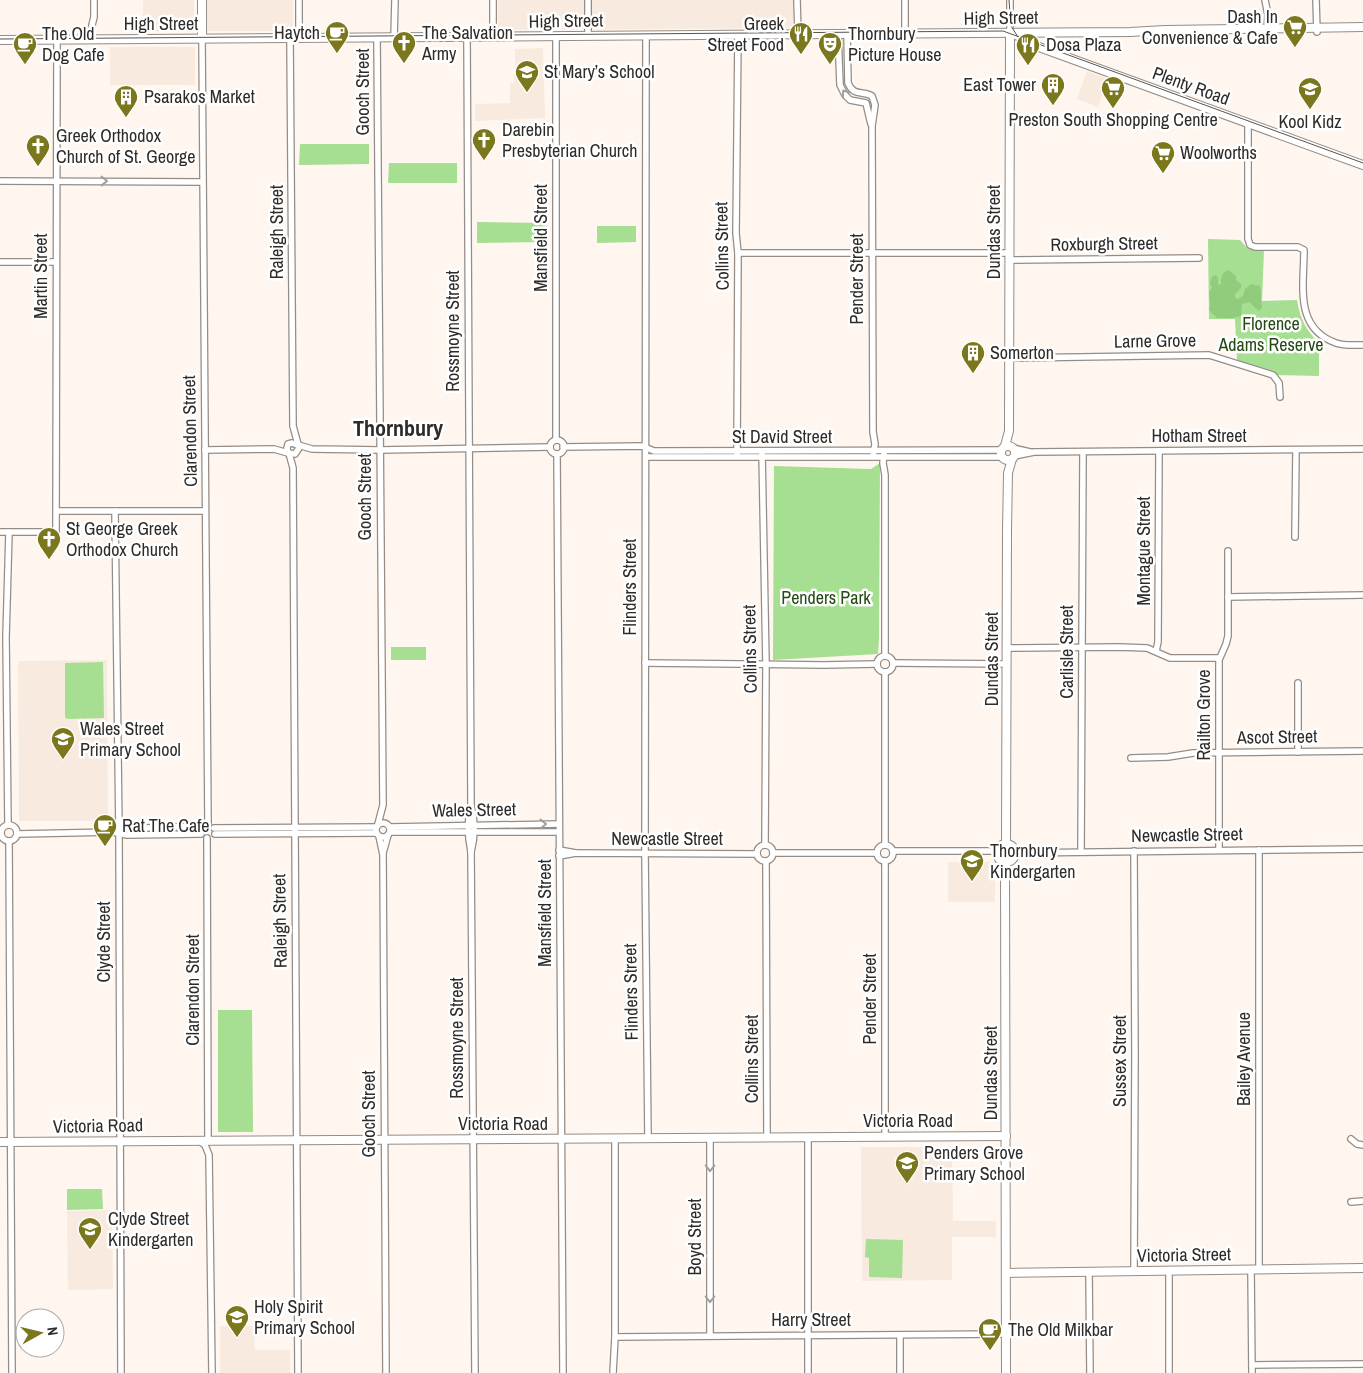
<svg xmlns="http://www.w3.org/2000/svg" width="1363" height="1373" viewBox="0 0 1363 1373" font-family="'Archivo Narrow',sans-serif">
  <rect width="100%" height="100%" fill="#fef6ef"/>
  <g fill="#f8eade">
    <rect x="143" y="0" width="51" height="31"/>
    <path d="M207,0H293V31H206Z"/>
    <path d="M498,0H793V28L498,30Z"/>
    <rect x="110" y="47" width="85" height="38"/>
    <path d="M543,48L545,118L475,121V104L510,103V83H514V75H515V49Z"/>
    <path d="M1087,71L1108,79L1098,107L1077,99Z"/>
    <path d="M107,660L108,821H19L18,661Z"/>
    <rect x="948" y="862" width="47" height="40"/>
    <path d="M861,1147H952L953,1221H996V1237H952V1280L862,1281Z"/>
    <path d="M112,1210L113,1289L68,1290L67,1211Z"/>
    <path d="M220,1326H254L255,1350H290V1373H220Z"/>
  </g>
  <g fill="#a6de92">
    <path d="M300,144H369V164L299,165Z"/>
    <path d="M389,163H457V183H388Z"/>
    <path d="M477,222L545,223V242L477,243Z"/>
    <path d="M597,226H636V242L597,243Z"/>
    <path d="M1208,239L1240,240L1248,249L1264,250L1262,301L1297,300C1300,319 1306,330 1319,343V376L1277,375L1274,371L1237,360L1235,319H1209Z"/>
    <path d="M880,463L879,639L878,654L773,660L774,466L871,469Z"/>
    <rect x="391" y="647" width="35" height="13"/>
    <path d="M103,662L104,718L67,719L65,717V663Z"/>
    <path d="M218,1010H252L253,1132H218Z"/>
    <path d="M67,1189H102L103,1209L67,1210Z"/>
    <path d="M866,1239L903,1240L902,1278L869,1277V1258L865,1257Z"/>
  </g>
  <path fill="#91cb7c" d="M1228,270L1236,276V280L1241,284V288L1235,294V298L1238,299L1243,296L1245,289L1251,284L1260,286C1262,293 1260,299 1262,307L1260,311L1255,308L1250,302L1242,304L1241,316L1233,318H1217L1209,310L1210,305L1209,292L1212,288L1210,283L1212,277L1216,275L1218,278V285L1221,284C1221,278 1221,273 1228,270Z"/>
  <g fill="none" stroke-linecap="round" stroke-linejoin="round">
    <g stroke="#948c86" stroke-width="8">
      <g id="street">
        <path d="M588,0V36"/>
        <path d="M797,0L798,34"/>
        <path d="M905,0V34"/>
        <path d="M1010,0V32"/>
        <path d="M1265,0L1268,15L1267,32"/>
        <path d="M1316,0L1317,32"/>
        <path d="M838,34L840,85L845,95L850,100L866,103L871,124"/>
        <path d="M847,34L848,83C854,97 862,90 872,96L875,105L872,126L873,432L875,444L873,456"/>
        <path d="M646,35L645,854L648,1138"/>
        <path d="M556,36V440"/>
        <path d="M467,37L471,805C475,821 475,837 471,852"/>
        <path d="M493,37V0"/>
        <path d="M377,38L383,805L378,824"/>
        <path d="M394,38L395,0"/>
        <path d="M202,39L208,823"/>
        <path d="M290,39L293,426L299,448L295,454L288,453L287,448L288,444L292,443L297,445"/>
        <path d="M299,39V0"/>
        <path d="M91,40V29L94,17V0"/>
        <path d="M1248,123V239L1250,245L1255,247H1298L1304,250C1304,286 1294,328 1336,343C1344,346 1355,345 1363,345"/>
        <path d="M0,181L202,182"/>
        <path d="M738,253H1009"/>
        <path d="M1009,260L1199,258"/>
        <path d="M0,262H56"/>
        <path d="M1009,358L1209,355L1273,375L1279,383L1280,397"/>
        <circle cx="557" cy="447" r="7"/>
        <path d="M298,445L312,449L380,450L550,447"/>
        <path d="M563,447L642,446L654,451L1001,450"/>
        <path d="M1013,448L1030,452"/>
        <path d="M205,450L274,449L288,453"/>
        <path d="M762,452L766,664L765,845"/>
        <path d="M289,453L293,468L298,1373"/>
        <path d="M884,453L883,463L885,475V655"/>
        <path d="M557,454L563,1373"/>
        <path d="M737,456L738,253L736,233L738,35"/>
        <path d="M1014,456L1034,452L1363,449"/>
        <path d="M646,457H1002"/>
        <path d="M57,511H205"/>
        <path d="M115,511L119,834L121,1373"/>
        <path d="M0,532H56L57,40"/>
        <path d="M1295,537L1296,450"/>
        <path d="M1228,597L1363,595"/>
        <path d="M1007,648L1119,647L1147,648L1170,658H1219"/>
        <path d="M1156,651L1158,642L1159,451"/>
        <circle cx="885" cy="664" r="8"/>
        <path d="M645,663L824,665L877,664"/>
        <path d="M894,663L1007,664"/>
        <path d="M1298,683V752"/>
        <path d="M1131,758L1168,757L1193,753L1363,751"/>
        <path d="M471,806C467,821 468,837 471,852L475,1373"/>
        <circle cx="383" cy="830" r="7"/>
        <circle cx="9" cy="833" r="8"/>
        <path d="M8,825L6,637L9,532"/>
        <path d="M390,827L559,824"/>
        <path d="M214,828L376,827"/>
        <path d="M117,829L202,826"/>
        <path d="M390,832H559"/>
        <path d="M17,834L113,832L127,835L201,834"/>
        <path d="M215,834L376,833"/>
        <path d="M379,836L383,855L386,1373"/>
        <path d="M207,838L208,1141"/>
        <path d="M9,841L12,1373"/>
        <circle cx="765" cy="853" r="8"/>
        <path d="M885,845V672"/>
        <circle cx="885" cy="853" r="8"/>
        <path d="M559,850L576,853"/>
        <path d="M1219,850V660L1226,644L1228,636V551"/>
        <path d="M1259,850V1269"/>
        <path d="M893,851H997"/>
        <path d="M1134,851L1135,1055L1134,1271"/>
        <path d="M1081,852L1083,452"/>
        <path d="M383,853L388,835"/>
        <path d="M774,853H877"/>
        <path d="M1015,853L1363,849"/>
        <path d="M559,856L576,853L757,854"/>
        <path d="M885,861V1136"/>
        <path d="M766,862L767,1137"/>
        <path d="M808,1137V1373"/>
        <path d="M1351,1139L1357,1144L1363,1145"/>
        <path d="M199,1141L205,1145L209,1155L212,1373"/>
        <path d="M1351,1202L1363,1201"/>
        <path d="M1251,1269L1252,1373"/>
        <path d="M1169,1270V1373"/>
        <path d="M1089,1272L1090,1373"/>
        <path d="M710,1336V1138"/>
        <path d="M615,1337L1006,1334"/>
        <path d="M1252,1365L1363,1364"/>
        <path d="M613,1373L615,1337V1138"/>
        <path d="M900,1373V1335"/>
      </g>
    </g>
    <g stroke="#948c86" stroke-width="10">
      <g id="secondary">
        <path d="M1012,33L1039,47L1363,165"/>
        <path d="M1150,35L1206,34"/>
        <path d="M202,39V0"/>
        <path d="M0,40L1130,32L1165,30L1363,27"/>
        <path d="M1005,446L1009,431L1010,32"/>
        <circle cx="1008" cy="453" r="7"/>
        <path d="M1006,844L1007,531L1008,473L1012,459"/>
        <circle cx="1006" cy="853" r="9"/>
        <path d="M1005,862L1006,1373"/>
        <path d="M0,1142L1006,1136"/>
        <path d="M1006,1273L1363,1268"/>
      </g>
    </g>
    <use href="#street" stroke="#fff" stroke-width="5.5"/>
    <use href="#secondary" stroke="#fff" stroke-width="8"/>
    <g stroke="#575350" stroke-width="1">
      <path d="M1009,0L1011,26L1018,37"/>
      <path d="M0,39L1003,31L1363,163"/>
    </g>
  </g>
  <defs><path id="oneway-chevron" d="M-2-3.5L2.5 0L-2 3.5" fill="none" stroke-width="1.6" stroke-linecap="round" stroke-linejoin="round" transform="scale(1.25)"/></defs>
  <g stroke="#a1a09f">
    <use href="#oneway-chevron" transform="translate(845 93) rotate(-126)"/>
    <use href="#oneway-chevron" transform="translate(104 181)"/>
    <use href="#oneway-chevron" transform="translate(543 824) rotate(-1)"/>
    <use href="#oneway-chevron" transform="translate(710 1168) rotate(91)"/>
    <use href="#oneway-chevron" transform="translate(710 1299) rotate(90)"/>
  </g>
  <defs>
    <g id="supermarket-pin" transform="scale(1.25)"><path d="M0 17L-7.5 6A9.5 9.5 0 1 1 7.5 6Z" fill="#7b771d" stroke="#fff"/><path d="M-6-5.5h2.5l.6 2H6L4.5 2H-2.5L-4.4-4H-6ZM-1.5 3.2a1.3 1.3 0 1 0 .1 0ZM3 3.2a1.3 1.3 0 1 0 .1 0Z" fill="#fff"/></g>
    <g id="cafe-pin" transform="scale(1.25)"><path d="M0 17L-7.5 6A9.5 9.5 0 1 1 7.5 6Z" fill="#7b771d" stroke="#fff"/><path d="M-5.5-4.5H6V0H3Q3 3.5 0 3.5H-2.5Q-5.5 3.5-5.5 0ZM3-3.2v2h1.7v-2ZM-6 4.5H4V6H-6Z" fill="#fff"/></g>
    <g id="restaurant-pin" transform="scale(1.25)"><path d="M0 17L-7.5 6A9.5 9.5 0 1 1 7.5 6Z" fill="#7b771d" stroke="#fff"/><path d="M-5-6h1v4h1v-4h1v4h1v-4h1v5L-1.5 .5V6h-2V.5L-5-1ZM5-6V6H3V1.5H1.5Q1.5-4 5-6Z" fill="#fff"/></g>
    <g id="church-pin" transform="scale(1.25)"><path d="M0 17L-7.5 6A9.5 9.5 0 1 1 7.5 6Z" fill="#7b771d" stroke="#fff"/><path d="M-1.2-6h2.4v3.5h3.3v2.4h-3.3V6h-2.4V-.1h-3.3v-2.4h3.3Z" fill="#fff"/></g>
    <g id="theatre-pin" transform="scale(1.25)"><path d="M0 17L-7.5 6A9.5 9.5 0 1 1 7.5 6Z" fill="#7b771d" stroke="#fff"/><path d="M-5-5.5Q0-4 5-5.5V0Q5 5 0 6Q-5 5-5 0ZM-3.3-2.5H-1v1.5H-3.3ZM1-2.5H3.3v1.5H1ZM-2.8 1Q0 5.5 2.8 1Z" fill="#fff"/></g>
    <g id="school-pin" transform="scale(1.25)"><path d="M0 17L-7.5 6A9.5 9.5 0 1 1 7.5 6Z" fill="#7b771d" stroke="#fff"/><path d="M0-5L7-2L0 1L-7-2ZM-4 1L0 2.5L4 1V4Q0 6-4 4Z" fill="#fff"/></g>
    <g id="building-pin" transform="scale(1.25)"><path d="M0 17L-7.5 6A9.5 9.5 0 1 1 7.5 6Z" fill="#7b771d" stroke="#fff"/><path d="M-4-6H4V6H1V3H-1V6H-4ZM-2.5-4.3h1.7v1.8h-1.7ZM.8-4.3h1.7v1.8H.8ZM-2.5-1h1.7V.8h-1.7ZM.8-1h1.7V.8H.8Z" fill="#fff"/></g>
  </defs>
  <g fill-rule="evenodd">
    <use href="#supermarket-pin" x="1295" y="27"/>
    <use href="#cafe-pin" x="337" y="33"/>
    <use href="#restaurant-pin" x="801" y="34"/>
    <use href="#church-pin" x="404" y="43"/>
    <use href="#cafe-pin" x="25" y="44"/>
    <use href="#theatre-pin" x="830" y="44"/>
    <use href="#restaurant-pin" x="1028" y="45"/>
    <use href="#school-pin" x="527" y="72"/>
    <use href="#building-pin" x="1053" y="85"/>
    <use href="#supermarket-pin" x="1113" y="88"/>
    <use href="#school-pin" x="1310" y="89"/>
    <use href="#building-pin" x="126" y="97"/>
    <use href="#church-pin" x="484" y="140"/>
    <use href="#church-pin" x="38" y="146"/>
    <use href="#supermarket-pin" x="1163" y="153"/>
    <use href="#building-pin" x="973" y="353"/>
    <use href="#church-pin" x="49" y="539"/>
    <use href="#school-pin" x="63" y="739"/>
    <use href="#cafe-pin" x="105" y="826"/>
    <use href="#school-pin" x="972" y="861"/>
    <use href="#school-pin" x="907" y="1163"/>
    <use href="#school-pin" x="90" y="1229"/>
    <use href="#school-pin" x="237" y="1317"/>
    <use href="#cafe-pin" x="990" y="1330"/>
  </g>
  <g text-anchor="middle" stroke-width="5" stroke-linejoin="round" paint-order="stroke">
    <g font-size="18" fill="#2e2b29" stroke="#fff" text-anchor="start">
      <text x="1278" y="23" text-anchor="end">Dash In<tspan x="1278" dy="21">Convenience &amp; Cafe</tspan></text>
      <text x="784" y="30" text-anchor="end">Greek<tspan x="784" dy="21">Street Food</tspan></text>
      <text x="320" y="39" text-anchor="end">Haytch</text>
      <text x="422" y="39">The Salvation<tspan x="422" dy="21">Army</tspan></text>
      <text x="42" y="40">The Old<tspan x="42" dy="21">Dog Cafe</tspan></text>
      <text x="848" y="40">Thornbury<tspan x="848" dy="21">Picture House</tspan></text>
      <text x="1046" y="51">Dosa Plaza</text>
      <text x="544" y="78">St Mary’s School</text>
      <text x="1036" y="91" text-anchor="end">East Tower</text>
      <text x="144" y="103">Psarakos Market</text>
      <text x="1113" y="126" text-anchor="middle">Preston South Shopping Centre</text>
      <text x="1310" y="128" text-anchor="middle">Kool Kidz</text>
      <text x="502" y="136">Darebin<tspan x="502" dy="21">Presbyterian Church</tspan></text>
      <text x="56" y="142">Greek Orthodox<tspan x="56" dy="21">Church of St. George</tspan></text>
      <text x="1180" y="159">Woolworths</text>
      <text x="990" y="359">Somerton</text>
      <text x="66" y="535">St George Greek<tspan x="66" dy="21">Orthodox Church</tspan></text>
      <text x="80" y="735">Wales Street<tspan x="80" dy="21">Primary School</tspan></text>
      <text x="122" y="832">Rat The Cafe</text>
      <text x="990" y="857">Thornbury<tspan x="990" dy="21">Kindergarten</tspan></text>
      <text x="924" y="1159">Penders Grove<tspan x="924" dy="21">Primary School</tspan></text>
      <text x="108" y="1225">Clyde Street<tspan x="108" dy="21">Kindergarten</tspan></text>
      <text x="254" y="1313">Holy Spirit<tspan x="254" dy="21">Primary School</tspan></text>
      <text x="1008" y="1336">The Old Milkbar</text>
    </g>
    <g font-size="18" fill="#2e2b29" stroke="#fff">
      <text transform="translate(1001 18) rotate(-1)" y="6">High Street</text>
      <text transform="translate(566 21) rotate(-1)" y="6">High Street</text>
      <text x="161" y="30">High Street</text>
      <text transform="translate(1191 86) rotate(20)" y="6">Plenty Road</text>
      <text transform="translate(363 92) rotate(-90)" y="6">Gooch Street</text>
      <text transform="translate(277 232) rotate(-90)" y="6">Raleigh Street</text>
      <text transform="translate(994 232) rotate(-90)" y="6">Dundas Street</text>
      <text transform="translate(541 238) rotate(-90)" y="6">Mansfield Street</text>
      <text transform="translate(1104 244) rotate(-1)" y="6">Roxburgh Street</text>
      <text transform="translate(722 246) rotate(-91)" y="6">Collins Street</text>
      <text transform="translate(41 276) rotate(-90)" y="6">Martin Street</text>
      <text transform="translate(857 279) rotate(-90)" y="6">Pender Street</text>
      <text transform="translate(453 331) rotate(-90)" y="6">Rossmoyne Street</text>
      <text transform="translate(1155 341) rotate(-1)" y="6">Larne Grove</text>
      <text transform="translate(190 431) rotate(-91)" y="6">Clarendon Street</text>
      <text x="1199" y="442">Hotham Street</text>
      <text x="782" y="443">St David Street</text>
      <text transform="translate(365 497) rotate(-90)" y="6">Gooch Street</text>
      <text transform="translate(1144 551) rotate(-90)" y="6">Montague Street</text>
      <text transform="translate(630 587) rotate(-90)" y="6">Flinders Street</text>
      <text transform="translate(750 649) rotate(-91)" y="6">Collins Street</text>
      <text transform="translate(1067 652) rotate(-90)" y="6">Carlisle Street</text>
      <text transform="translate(992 659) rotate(-90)" y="6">Dundas Street</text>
      <text transform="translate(1204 715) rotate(-90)" y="6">Railton Grove</text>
      <text transform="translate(1277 737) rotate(-1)" y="6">Ascot Street</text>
      <text transform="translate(474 810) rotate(-1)" y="6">Wales Street</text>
      <text transform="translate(1187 835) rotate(-1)" y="6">Newcastle Street</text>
      <text x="667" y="845">Newcastle Street</text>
      <text transform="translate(545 913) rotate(-90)" y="6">Mansfield Street</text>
      <text transform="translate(280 921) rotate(-91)" y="6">Raleigh Street</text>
      <text transform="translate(104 942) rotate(-90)" y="6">Clyde Street</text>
      <text transform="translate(193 990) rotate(-90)" y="6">Clarendon Street</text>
      <text transform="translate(631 992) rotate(-91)" y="6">Flinders Street</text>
      <text transform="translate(870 999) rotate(-90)" y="6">Pender Street</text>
      <text transform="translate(457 1038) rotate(-90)" y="6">Rossmoyne Street</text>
      <text transform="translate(752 1059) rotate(-90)" y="6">Collins Street</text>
      <text transform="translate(1244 1059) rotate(-90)" y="6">Bailey Avenue</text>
      <text transform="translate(1120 1061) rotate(-90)" y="6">Sussex Street</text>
      <text transform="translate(991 1073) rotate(-90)" y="6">Dundas Street</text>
      <text transform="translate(369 1114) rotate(-90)" y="6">Gooch Street</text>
      <text x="908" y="1127">Victoria Road</text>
      <text x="503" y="1130">Victoria Road</text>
      <text transform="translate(98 1126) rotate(-1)" y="6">Victoria Road</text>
      <text transform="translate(695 1237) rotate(-90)" y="6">Boyd Street</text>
      <text transform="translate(1184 1255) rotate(-1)" y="6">Victoria Street</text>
      <text x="811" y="1326">Harry Street</text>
    </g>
    <g font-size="18" fill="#244914" stroke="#fff">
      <text x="1271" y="330">Florence<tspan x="1271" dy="21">Adams Reserve</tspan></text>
      <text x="826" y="604">Penders Park</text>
    </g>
    <g font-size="22" font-weight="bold" fill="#2e2b29" stroke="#fff">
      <text x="398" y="436">Thornbury</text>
    </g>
  </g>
  <g transform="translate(40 1333) rotate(82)"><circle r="24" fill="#ffffff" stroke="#abaaa9"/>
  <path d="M0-4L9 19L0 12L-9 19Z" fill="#7b771d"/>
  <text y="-8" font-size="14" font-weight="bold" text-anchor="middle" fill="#2e2b29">N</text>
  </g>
</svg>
